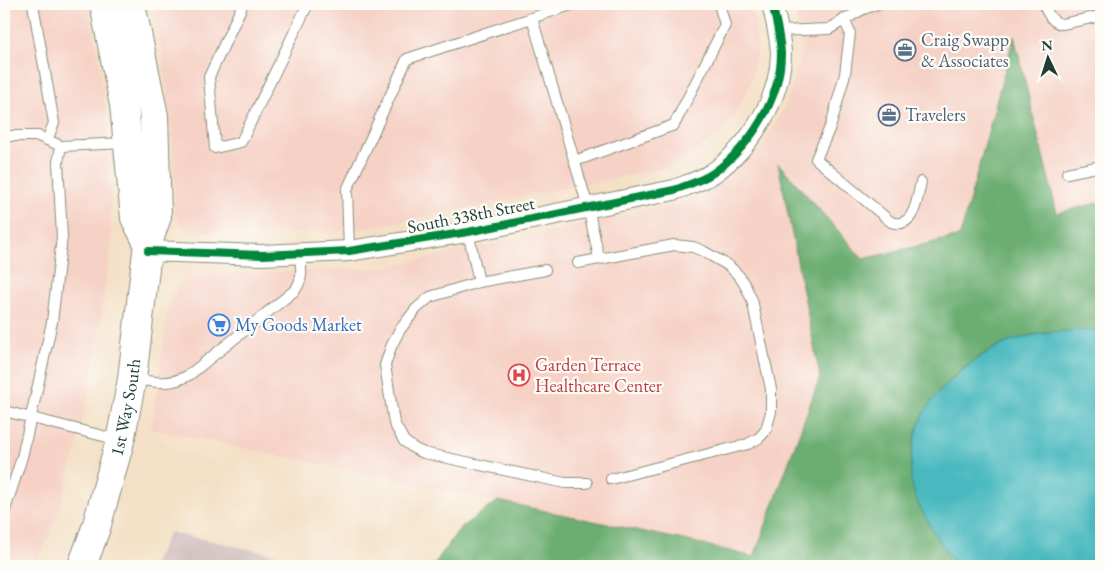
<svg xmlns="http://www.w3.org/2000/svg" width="1105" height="570" viewBox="0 0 1105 570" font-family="'EB Garamond',serif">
  <rect width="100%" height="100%" fill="#fdfcf7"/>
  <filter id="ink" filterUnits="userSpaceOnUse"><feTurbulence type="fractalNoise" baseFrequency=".02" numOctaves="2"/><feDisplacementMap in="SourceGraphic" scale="10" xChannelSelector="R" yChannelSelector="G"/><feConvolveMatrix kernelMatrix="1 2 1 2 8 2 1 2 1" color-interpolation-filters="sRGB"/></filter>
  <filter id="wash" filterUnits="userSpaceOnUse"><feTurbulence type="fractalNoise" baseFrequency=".0096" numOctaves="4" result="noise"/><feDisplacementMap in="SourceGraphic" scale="20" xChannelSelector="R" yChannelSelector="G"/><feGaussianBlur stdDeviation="1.12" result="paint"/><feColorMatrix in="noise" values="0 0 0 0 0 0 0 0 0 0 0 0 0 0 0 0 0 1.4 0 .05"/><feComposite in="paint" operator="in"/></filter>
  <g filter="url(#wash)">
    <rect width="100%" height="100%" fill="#f4e0c6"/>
    <g fill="#f6d1c5">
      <path d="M4,4H88L99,60L106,111L112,238L94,368L76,450L55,523L35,566H4Z"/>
      <path d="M153,4H752L756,27L757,54L748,89L734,117L712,139L687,157L660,169L376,226L334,231L257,233L195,231L185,228L179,223L175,213L173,149L167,90L158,24Z"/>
      <path d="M794,4H1101V202L1057,214L1014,37L960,236L863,259L778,164L820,377L754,557L693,542L151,429L169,303L181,283L201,274L382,268L683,203L725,180L763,146L786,105L802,51Z"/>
    </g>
    <path fill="#d1bfbf" d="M169,532L329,566H153Z"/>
    <path fill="#6cae72" stroke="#467653" d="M1014,36L1057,213L1101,202V330C1072,331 1042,330 1014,340C966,356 908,410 911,465C911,473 918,482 921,489C932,514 944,538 955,562L958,566H433L460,528L498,501L693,542L754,557L820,377L778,163L863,259L960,236Z"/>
    <path fill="#49b9bf" stroke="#347b7a" d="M1101,330V566H958C947,555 938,539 930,526C923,512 915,499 912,484C908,462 915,428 926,410C934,397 945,386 956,376C973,360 993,347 1014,340C1042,331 1073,330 1101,330Z"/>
  </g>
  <g filter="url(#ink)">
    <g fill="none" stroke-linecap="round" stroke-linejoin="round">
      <g stroke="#8a8e7d" stroke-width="12">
        <g id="lane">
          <path d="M33,4L54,123L47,140"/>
          <path d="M243,4L209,77L215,148L241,142L308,4"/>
          <path d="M1043,4C1047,12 1052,23 1062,24L1101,16"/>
          <path d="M532,18L588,207L599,258"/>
          <path d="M844,19L850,33L845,74L831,125L816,159L891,222C915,230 917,198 921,182"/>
          <path d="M779,31L829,29L863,9L877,4"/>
          <path d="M4,136H38L61,146L126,143"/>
          <path d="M575,161L674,125L725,25L719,4"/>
          <path d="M1067,173L1101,166"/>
          <path d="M468,232L479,282"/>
          <path d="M349,251L347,190L407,59L574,4"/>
          <path d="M578,263L674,245L693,247L703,251L729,266L739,276L745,285L752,300L771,389V412L766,430L759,438L748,444L611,479"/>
          <path d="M545,270L479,282L430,297L416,309L399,331L391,347L385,365L394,423L404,441L415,449L424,453L565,483H587"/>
          <path d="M134,379C154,382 170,386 189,375L294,291C304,280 301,267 300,254"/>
          <path d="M4,411L119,440"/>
          <path d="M4,513L22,457L52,322L62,237L58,162L61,146"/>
        </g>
      </g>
      <g stroke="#8a8e7d" stroke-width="22">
        <path id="street" d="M148,251L263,255L349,251L468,232L674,190C687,185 701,181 713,173C750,147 781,99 781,53C780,36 776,20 772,4"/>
      </g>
      <g stroke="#8a8e7d" stroke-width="30">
        <g id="secondary">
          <path d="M104,4L124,105L135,218L148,243"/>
          <path id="s1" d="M82,566L96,528L120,441L132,379L148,243L157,216L154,116L131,4"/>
        </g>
      </g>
      <use href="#lane" stroke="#fff" stroke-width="10"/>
      <use href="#street" stroke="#fff" stroke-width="20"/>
      <use href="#secondary" stroke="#fff" stroke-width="28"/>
      <g stroke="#fdfcf7" stroke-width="11">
        <path id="cycleway" d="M148,251L263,255L349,251L468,232L674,190C687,185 701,181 713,173C750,147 781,99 781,53C780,36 776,20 772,4"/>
      </g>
      <use href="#cycleway" stroke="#00873e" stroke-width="8"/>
    </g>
  </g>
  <defs>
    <g id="office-ring" transform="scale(1.125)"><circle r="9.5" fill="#fdfcf7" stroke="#5c6f8a" stroke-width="1.5"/><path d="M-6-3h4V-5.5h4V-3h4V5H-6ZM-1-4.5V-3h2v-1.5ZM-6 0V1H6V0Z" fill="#5c6f8a"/></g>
    <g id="supermarket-ring" transform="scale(1.125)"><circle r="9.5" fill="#fdfcf7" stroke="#3f7fe0" stroke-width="1.5"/><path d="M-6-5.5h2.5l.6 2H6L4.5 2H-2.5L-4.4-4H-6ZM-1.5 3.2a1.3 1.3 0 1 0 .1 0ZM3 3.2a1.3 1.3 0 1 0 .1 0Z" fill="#3f7fe0"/></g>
    <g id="hospital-ring" transform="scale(1.125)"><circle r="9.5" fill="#fdfcf7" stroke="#e0444e" stroke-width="1.5"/><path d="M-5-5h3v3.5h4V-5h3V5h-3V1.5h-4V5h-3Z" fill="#e0444e"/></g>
  </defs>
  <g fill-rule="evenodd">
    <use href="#office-ring" x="905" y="50"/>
    <use href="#office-ring" x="889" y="115"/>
    <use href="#supermarket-ring" x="219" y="325"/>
    <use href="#hospital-ring" x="519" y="375"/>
  </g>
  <g text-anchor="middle" stroke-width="4.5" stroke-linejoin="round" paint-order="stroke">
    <g font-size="18" fill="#4e5e75" stroke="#fdfcf7" text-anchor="start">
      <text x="921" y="46">Craig Swapp<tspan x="921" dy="21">&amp; Associates</tspan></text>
      <text x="905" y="121">Travelers</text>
    </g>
    <g font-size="18" fill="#1f3d34" stroke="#fdfcf7">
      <text transform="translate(471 215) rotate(-11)" y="6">South 338th Street</text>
      <text dy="6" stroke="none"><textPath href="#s1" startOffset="165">1st Way South</textPath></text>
    </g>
    <g font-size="18" fill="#366cbe" stroke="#fdfcf7" text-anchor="start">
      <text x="235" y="331">My Goods Market</text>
    </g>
    <g font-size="18" fill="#be3a42" stroke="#fdfcf7" text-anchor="start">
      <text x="535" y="371">Garden Terrace<tspan x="535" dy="21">Healthcare Center</tspan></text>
    </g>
  </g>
  <rect width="1105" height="570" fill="none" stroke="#fdfcf7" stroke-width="20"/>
  <g transform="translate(1048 58) rotate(356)" stroke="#fdfcf7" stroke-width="4" paint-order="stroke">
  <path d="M0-4L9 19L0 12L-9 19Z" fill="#1f3d34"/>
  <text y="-8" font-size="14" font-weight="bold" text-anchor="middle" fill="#1f3d34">N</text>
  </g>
</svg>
